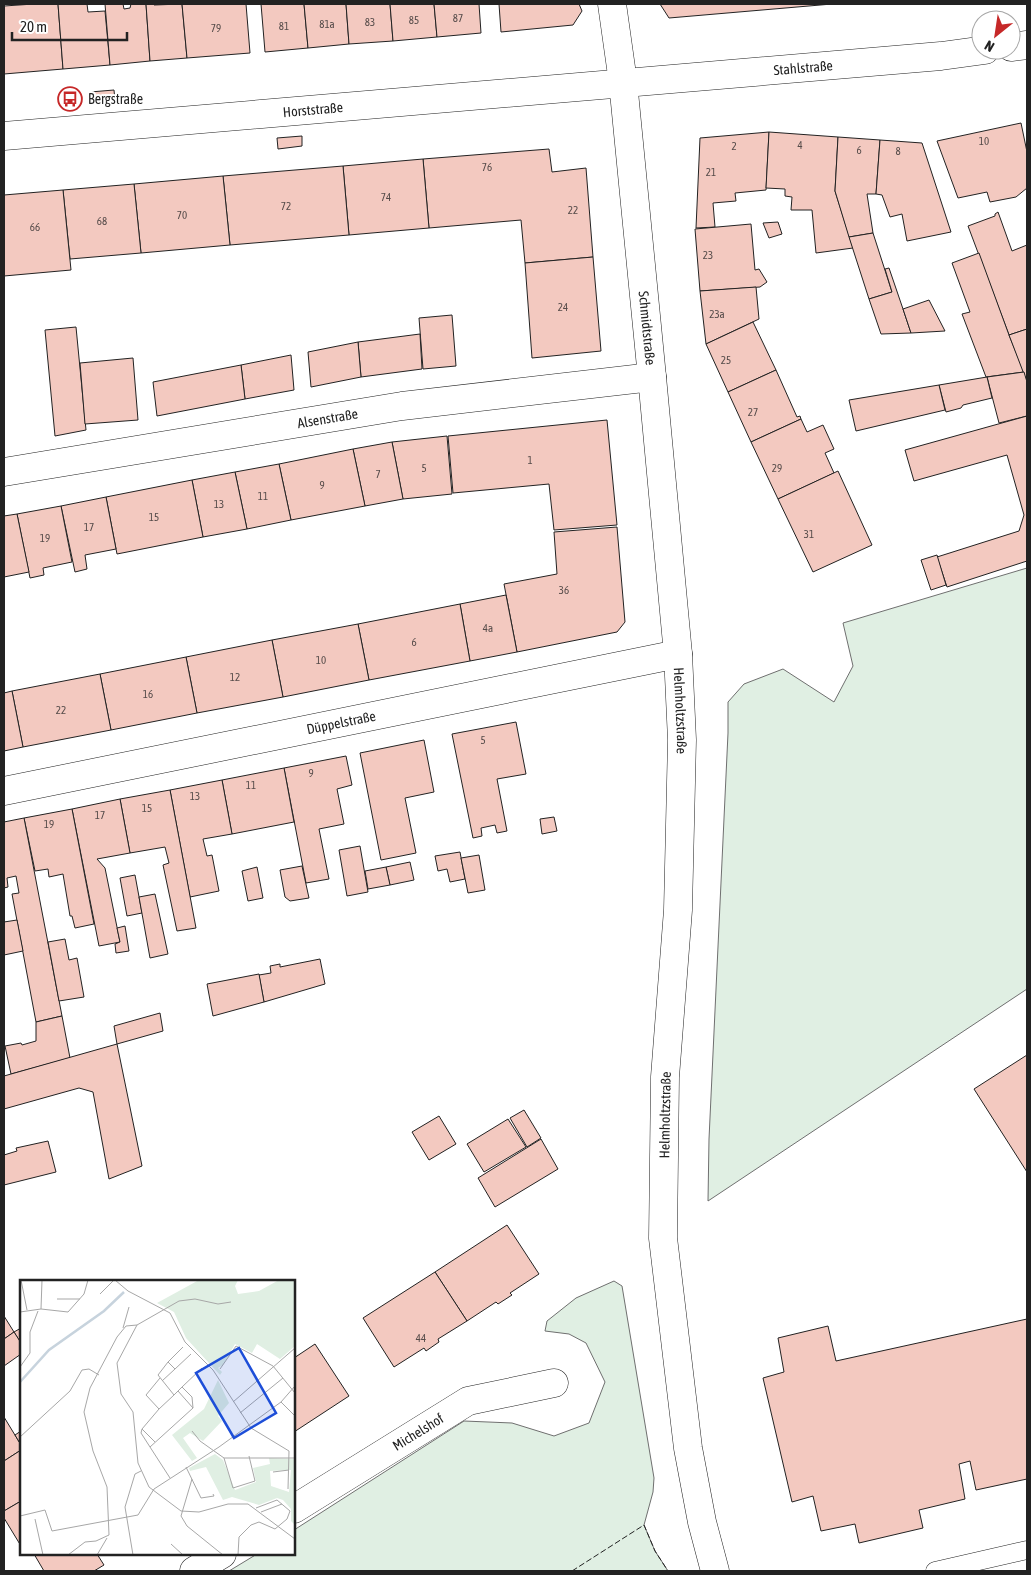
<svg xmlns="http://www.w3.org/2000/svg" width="1031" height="1575" viewBox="0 0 1031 1575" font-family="'Asap Condensed',sans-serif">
  <rect width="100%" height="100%" fill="#fff"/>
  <g fill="#e0efe3" stroke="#6f6f6f">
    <path d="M1027,568V989L708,1201L709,1139L728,733V702L744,684L783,669L834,702L853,666L843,623Z"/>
    <path d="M614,1281L622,1286L654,1478L653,1492L644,1525L655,1551L668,1571H229L257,1554H294V1530L464,1421L512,1423L554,1436L589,1423L605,1382L586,1343L569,1334L545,1331L547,1321L576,1298Z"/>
  </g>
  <g fill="#f3c9c0" stroke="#222">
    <path d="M34,4H58L63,69L4,74V6Z"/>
    <path d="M58,4H87L88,12L105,11L110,65L63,69Z"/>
    <path d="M105,4H123L124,9L130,8L131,4H146L150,61L110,65Z"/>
    <path d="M146,4H153L154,5L182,4L187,58L150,61Z"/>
    <path d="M182,4H246L250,53L187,58Z"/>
    <path d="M261,4H304L308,48L265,52Z"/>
    <path d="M304,4H346L349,44L308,48Z"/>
    <path d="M346,4H390L393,41L349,44Z"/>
    <path d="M390,4H434L437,37L393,41Z"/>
    <path d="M434,4H479L481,33L437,37Z"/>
    <path d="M499,4H579L582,11L573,25L501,32Z"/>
    <path d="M660,4H832L669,18Z"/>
    <path d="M114,90L115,101L91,103L90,92Z"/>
    <path d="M1021,123L1027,152V188L1016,197L990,202L987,192L958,198L937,141Z"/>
    <path d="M769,132L766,190L735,193L736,201L713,203L715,227L696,228L700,138Z"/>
    <path d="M769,132L838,137L835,191L853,248L816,253L812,210H791L792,197L785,196V189L766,188Z"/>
    <path d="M302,136V146L278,149L277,138Z"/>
    <path d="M838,137L880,140L876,194H867L873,233L849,237L835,191Z"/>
    <path d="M880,140L922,143L951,232L907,241L902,214L890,217L882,195L876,194Z"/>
    <path d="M549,149L552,172L586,168L593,257L525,263L521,220L429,228L423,159Z"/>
    <path d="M423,159L429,228L349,235L343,166Z"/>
    <path d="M343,166L349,235L230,245L223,176Z"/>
    <path d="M223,176L230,245L141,253L134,184Z"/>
    <path d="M134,184L141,253L70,259L63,190Z"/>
    <path d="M63,190L71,270L4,276V195Z"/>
    <path d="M998,212L1012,251L1027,245V329L1009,335L968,226L995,216V214Z"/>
    <path d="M778,222L782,234L769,238L763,223Z"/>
    <path d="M751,224L755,270L759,269L767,282L760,287L700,291L695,229Z"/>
    <path d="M873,233L892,292L869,299L849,237Z"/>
    <path d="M979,253L1009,335L1024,372L986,377L962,314L970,312L952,263Z"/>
    <path d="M593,257L601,351L532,358L525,263Z"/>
    <path d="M889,268L903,309L911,333L881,334L869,299L892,292L885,269Z"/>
    <path d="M756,287L759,319L706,344L700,291Z"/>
    <path d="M929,300L945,331L911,333L903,309Z"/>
    <path d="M452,315L456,366L423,369L419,318Z"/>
    <path d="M753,322L776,370L728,392L706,344Z"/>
    <path d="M76,327L86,430L55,436L45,330Z"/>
    <path d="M1027,329V382L1009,335Z"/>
    <path d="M420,334L422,369L361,377L358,342Z"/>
    <path d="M358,342L361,377L311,387L308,352Z"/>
    <path d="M291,355L294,390L245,399L241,365Z"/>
    <path d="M133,358L138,420L85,424L80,363Z"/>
    <path d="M241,365L245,399L157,416L153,382Z"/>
    <path d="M776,370L797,417L800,416L801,419L751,442L728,392Z"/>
    <path d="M1024,372L1027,382V416L999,423L987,377Z"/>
    <path d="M987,377L992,398L963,405L961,408L946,412L939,385Z"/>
    <path d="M939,385L945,410L856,431L849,400Z"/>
    <path d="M1027,416V561L947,587L937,557L1019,531L1024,515L1007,455L914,481L905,450Z"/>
    <path d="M801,419L807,432L823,425L834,449L825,453L834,473L778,499L751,442Z"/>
    <path d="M607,420L617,525L554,530L549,484L453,493L448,436Z"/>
    <path d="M447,436L452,494L403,499L392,442Z"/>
    <path d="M392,442L403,499L365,506L353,449Z"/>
    <path d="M353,449L365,506L291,520L279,464Z"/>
    <path d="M279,464L291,520L247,529L235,472Z"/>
    <path d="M838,471L872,545L813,572L778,499Z"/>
    <path d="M235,472L247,529L203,537L192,480Z"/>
    <path d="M192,480L203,537L117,554L106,497Z"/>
    <path d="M106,497L116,549L85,555L87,569L75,572L61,506Z"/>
    <path d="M61,506L72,562L43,568L44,575L30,578L17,514Z"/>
    <path d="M17,514L29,572L4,577V516Z"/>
    <path d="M617,527L625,622L617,632L517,652L504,584L557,574L554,532Z"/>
    <path d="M937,555L946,585L931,590L921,560Z"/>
    <path d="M506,595L517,652L470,661L460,604Z"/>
    <path d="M460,604L470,661L369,680L358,624Z"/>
    <path d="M358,624L369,680L283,697L272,640Z"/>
    <path d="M272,640L283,697L197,713L186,657Z"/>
    <path d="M186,657L197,713L111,730L100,674Z"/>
    <path d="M100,674L111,730L23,747L12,691Z"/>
    <path d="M12,691L23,747L4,751V693Z"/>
    <path d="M516,722L526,774L497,779L507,831L497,833L495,825L481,828L482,836L473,838L452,734Z"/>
    <path d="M424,740L434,792L405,798L416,853L381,860L360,753Z"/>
    <path d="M346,756L352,785L337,789L344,824L319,829L329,879L306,883L284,768Z"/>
    <path d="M284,768L294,822L232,834L222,780Z"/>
    <path d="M222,780L232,834L203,839L207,856L212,855L219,891L190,897L170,790Z"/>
    <path d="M170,790L196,928L177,931L163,865L169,863L165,847L130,853L120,799Z"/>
    <path d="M120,799L130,853L97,859L105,868L120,942L99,946L72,809Z"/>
    <path d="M72,809L94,924L75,928L72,916H70L63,874L49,877L48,869L35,871L24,818Z"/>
    <path d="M554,817L557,831L542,834L540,819Z"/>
    <path d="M24,818L62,1016L36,1022L12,894L19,893L16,876L7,878L8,887L4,888V822Z"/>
    <path d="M360,846L368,892L347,896L339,850Z"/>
    <path d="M460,852L465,879L450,882L447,869L438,871L435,856Z"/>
    <path d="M479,855L485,890L468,893L461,858Z"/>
    <path d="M410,862L414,880L390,885L386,867Z"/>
    <path d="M302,866L309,898L290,901L285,897L280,870Z"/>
    <path d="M257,867L263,898L248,901L242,871Z"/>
    <path d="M386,867L390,885L368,889L365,871Z"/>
    <path d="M135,875L142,913L127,916L120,878Z"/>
    <path d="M155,894L168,954L150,958L139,897Z"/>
    <path d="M17,920L23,951L4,955V922Z"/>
    <path d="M125,926L129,951L116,953L115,944L120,942L117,928Z"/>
    <path d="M65,939L69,960L77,958L84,997L59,1001L48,942Z"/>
    <path d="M320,959L325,984L264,1002L259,975L271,973L270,966L280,964V967Z"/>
    <path d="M259,974L264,1002L213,1016L207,984Z"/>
    <path d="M160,1013L163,1031L117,1044L114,1026Z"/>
    <path d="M62,1016L70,1058L11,1074L5,1046L21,1043L22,1045L36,1041V1022Z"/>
    <path d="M117,1044L142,1166L109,1179L93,1092L79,1088L4,1109V1076Z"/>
    <path d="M1027,1055V1172L974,1089Z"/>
    <path d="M524,1110L541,1138L527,1147L510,1118Z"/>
    <path d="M439,1116L456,1144L429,1160L412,1132Z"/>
    <path d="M508,1119L526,1147L484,1172L467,1144Z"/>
    <path d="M541,1139L558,1169L495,1207L478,1178Z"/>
    <path d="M48,1141L56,1172L4,1185V1155L17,1151L16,1148Z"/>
    <path d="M507,1225L539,1274L510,1293L512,1295L498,1304L496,1302L467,1321L435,1272Z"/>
    <path d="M435,1272L467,1321L438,1339L439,1342L426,1351L424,1348L394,1367L363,1318Z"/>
    <path d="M4,1316L14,1332L4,1339Z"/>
    <path d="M1027,1319V1479L976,1490L970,1461L959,1464L965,1499L919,1510L923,1528L859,1543L855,1524L821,1531L813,1496L792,1502L763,1378L784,1372L778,1338L828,1326L836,1361Z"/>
    <path d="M21,1328V1343L14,1332Z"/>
    <path d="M14,1332L21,1343V1354L4,1366V1339Z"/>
    <path d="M315,1344L349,1396L294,1432V1358Z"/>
    <path d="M4,1417L21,1445V1450L4,1461Z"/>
    <path d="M21,1431V1445L15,1435Z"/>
    <path d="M21,1450V1501L4,1511V1461Z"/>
    <path d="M21,1501V1546L4,1518V1511Z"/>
    <path d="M34,1554H97L104,1565L94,1571H44Z"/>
  </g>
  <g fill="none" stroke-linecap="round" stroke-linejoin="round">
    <g stroke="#222" stroke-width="19">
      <path id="service" d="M935,1571L1027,1550"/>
    </g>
    <g stroke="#222" stroke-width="29">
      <g id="minor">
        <path id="s1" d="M612,4L623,82L652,377L678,654L682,740L678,910L665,1077L663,1238L688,1448L702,1522L715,1571"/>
        <path id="s2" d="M4,472L402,406L652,377"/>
        <path id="s3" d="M4,791L678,654"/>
        <path id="s4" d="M294,1509L468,1401L554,1383"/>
        <path d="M194,1571L222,1554"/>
      </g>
    </g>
    <g stroke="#222" stroke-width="29">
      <g id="tertiary">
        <path d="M1011,47L1027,45"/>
        <path id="s5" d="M4,136L941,56L985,50"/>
      </g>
    </g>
    <use href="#service" stroke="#fff" stroke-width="18"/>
    <use href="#minor" stroke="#fff" stroke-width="28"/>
    <use href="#tertiary" stroke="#fff" stroke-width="28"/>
    <path stroke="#222" stroke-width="1" stroke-dasharray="6 2.5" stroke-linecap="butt" d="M572,1571L644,1525L655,1551L668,1571"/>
  </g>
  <defs>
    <g id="bus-ring" transform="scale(1.25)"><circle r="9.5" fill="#fff" stroke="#c62828" stroke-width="1.5"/><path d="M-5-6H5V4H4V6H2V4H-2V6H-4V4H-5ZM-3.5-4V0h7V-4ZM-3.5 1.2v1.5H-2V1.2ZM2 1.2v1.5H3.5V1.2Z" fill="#c62828"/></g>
  </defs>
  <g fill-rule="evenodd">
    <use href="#bus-ring" x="70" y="99"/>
  </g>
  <g text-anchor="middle" stroke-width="4" stroke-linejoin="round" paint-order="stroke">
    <g font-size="11" fill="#564c4a">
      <text x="458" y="22">87</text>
      <text x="414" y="24">85</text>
      <text x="370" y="26">83</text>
      <text x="327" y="28">81a</text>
      <text x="284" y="30">81</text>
      <text x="216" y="32">79</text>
      <text x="984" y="145">10</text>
      <text x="800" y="149">4</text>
      <text x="734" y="150">2</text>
      <text x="859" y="154">6</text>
      <text x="898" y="155">8</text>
      <text x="487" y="171">76</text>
      <text x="711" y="176">21</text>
      <text x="386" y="201">74</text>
      <text x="286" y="210">72</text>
      <text x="573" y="214">22</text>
      <text x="182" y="219">70</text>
      <text x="102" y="225">68</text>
      <text x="35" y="231">66</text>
      <text x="708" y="259">23</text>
      <text x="563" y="311">24</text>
      <text x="717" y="318">23a</text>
      <text x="726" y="364">25</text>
      <text x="753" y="416">27</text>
      <text x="530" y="464">1</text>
      <text x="424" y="472">5</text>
      <text x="777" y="472">29</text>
      <text x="378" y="478">7</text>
      <text x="322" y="489">9</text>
      <text x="263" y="500">11</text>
      <text x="219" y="508">13</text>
      <text x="154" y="521">15</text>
      <text x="89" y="531">17</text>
      <text x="809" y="538">31</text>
      <text x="45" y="542">19</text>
      <text x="564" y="594">36</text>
      <text x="488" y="632">4a</text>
      <text x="414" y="646">6</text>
      <text x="321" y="664">10</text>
      <text x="235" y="681">12</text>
      <text x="148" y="698">16</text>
      <text x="61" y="714">22</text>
      <text x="483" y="744">5</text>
      <text x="311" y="777">9</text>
      <text x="251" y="789">11</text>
      <text x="195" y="800">13</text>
      <text x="147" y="812">15</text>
      <text x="100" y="819">17</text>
      <text x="49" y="828">19</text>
      <text x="421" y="1342">44</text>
    </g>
    <g font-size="14" fill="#222" stroke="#fff">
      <text dy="5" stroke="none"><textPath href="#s5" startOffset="802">Stahlstraße</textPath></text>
      <text dy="5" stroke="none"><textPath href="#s5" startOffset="310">Horststraße</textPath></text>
      <text dy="5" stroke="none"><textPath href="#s1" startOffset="326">Schmidtstraße</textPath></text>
      <text dy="5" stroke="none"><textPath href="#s2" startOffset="328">Alsenstraße</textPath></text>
      <text dy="5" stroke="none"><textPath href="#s1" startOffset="710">Helmholtzstraße</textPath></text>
      <text dy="5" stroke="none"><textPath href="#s3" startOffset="344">Düppelstraße</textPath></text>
      <text transform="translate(665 1115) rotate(-89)" y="5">Helmholtzstraße</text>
      <text dy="5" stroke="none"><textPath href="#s4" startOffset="146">Michelshof</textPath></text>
    </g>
    <g font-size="14" fill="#222" stroke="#fff" text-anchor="start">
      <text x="88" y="104">Bergstraße</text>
    </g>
  </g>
  <g transform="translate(20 1280)">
    <rect width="275" height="275" fill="#fff"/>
    <path d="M179,0H218L215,6L218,14L239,11L259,0H275V66L260,79L237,64L232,73L215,64L203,85L198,88L202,92L200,95L166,58L154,32L137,23ZM198,100L209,123L198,136L202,141L183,161L170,153L163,158L177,178L172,181L152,155L184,129ZM195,174L203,180L215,210L236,202L233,188L250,184L249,178L275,179V245L271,241V229L263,220L257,218L239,225L212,217L203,220L186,187L170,191L169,188ZM271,190L269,212L251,206L250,191Z" fill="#e0efe3" fill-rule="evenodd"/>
    <path fill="none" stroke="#c7d3dd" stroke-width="2.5" d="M0,102L29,70L84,31L104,12"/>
    <path fill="none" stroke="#a7a7a7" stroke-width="1" d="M1,0L7,30M95,0L108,11L150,33L165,62L193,90L231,148L269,171L268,209M80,14L94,0M37,19H60M211,22L198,24L175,19L159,21L117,45L97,83L101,114L113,132L118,183L129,207L161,231L179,232L208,224H228L275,259M21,29L22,0M0,32L21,29L48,32L64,14L68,0M103,48L109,27M148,82L163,67M0,87L10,73V52L18,31M155,89L171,74M200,89L216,66L253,86L275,113M140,98L126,115L139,129L154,115M142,101L155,89L148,82L138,95L154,115L158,111L173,128L130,167L150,198M162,107L182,88M158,111L162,107L172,117L173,128M213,122L275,68M261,122L275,136M220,133L263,98M122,149L121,153L130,167M172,151L180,161L204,178H275M0,157L50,111L62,90L69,89L79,95M135,162L122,149L139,129M204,178L213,208L235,201L229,176M166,187L181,218L194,216L193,214M253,192L269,190M172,199L161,236L167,246L203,275M241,232L262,224M0,236L25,230L32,251L118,235L134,209L199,167L261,122L275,106M15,239L23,275M151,264L163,275M48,275L65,262L76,261L89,255L87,207L73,171L64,132L70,108L97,57L106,46L117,45M77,275L87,258M113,275L105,227L115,194L121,191M218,275L219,257L231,245L239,242L255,249L267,239L270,231L257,220L236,228"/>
    <path fill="#1d4ed8" fill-opacity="0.15" stroke="#1d4ed8" stroke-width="2.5" d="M219,68L256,133L214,158L176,93Z"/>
    <rect width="275" height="275" fill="none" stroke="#222" stroke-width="2.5"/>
  </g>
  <rect width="1031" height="1575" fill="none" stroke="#222222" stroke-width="10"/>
  <g transform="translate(996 35) rotate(210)"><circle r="24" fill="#ffffff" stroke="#a7a7a7"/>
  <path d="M0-4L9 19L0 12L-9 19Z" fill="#c62828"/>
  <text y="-8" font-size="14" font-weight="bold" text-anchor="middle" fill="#222222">N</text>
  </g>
  <path d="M12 32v8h115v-8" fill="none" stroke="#222222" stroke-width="2.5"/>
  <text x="20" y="32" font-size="15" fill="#222222" stroke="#ffffff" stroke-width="4" paint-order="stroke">20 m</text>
</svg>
